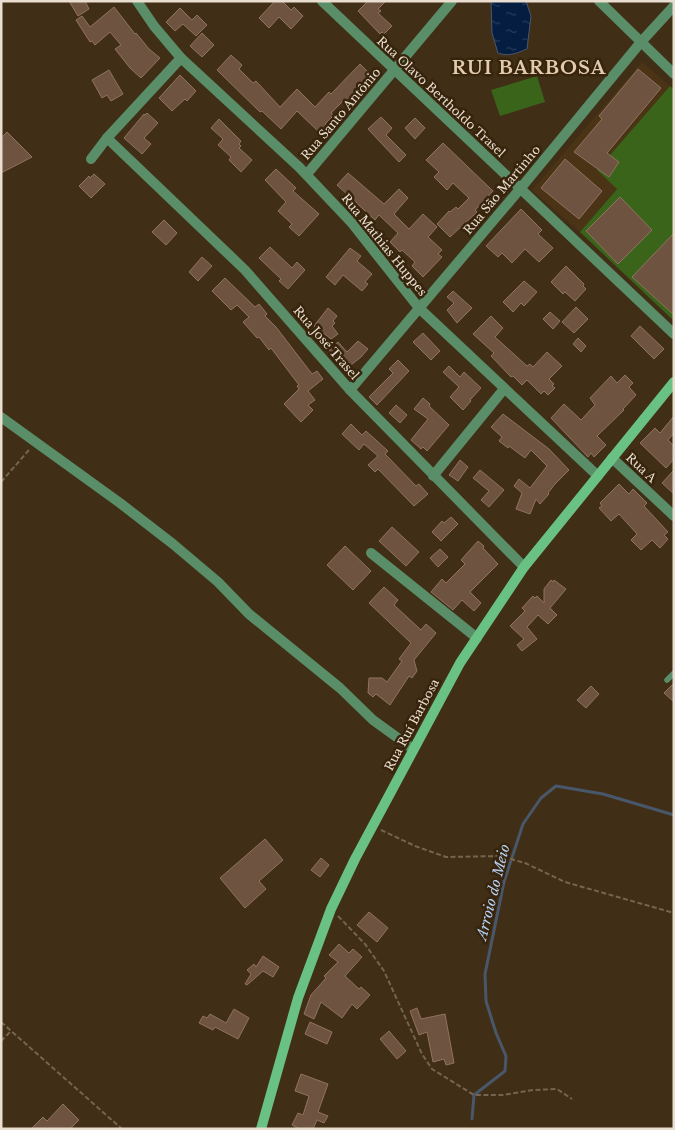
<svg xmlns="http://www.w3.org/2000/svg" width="675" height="1130" viewBox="0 0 675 1130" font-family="'Libre Baskerville',serif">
  <defs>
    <pattern id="water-ripples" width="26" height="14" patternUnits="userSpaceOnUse" patternTransform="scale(1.25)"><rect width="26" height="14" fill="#041d40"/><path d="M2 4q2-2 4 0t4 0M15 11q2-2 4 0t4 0" fill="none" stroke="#293d5b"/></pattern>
  </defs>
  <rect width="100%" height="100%" fill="#412e16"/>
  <path fill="#4b3415" d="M642,62L670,86L597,170L617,188L580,232L532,190Z"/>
  <g fill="#39641a">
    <path d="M537,76L545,102L500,116L491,90Z"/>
    <path d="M670,86L674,90V321L580,232L617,189L597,170Z"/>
  </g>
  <path fill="url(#water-ripples)" stroke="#49576b" d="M491,1H526L531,16L527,49C517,53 509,57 498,53L492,33Z"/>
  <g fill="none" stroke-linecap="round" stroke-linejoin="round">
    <path stroke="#49576b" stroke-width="3" d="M472,1119L474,1095L505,1071L506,1056L496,1033L486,1001L485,974L504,882L523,824L541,798L556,786L603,794L674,815"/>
  </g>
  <g fill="#6e5340" stroke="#907360">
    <path d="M69,1H85L89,9L78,16Z"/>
    <path d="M275,1H282L291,10L294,7L303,16L291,29L279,17L269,28L259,18Z"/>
    <path d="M368,1H386L378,9L381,11L378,13L392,26L384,34L382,32L380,34L358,11Z"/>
    <path d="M114,7L135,34L136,33L149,49L160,58L141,78L130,68L115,49L121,45L110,32L95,45L92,41L90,42L76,20L82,16L90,27Z"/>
    <path d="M180,8L192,20L197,15L207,25L196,36L183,24L175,31L166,22Z"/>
    <path d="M202,33L214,45L202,57L190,46Z"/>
    <path d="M231,55L242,65L239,69L253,83L256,81L280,107L297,89L315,107L329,92L331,94L360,64L371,75L346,102L344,100L331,113L334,115L325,124L328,127L321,134L297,111L281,129L262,111L260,112L217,70Z"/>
    <path d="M638,69L661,88L607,153L619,162L609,177L574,152L602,119L599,116Z"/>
    <path d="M109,70L123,94L111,101L107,95L102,98L92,80Z"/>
    <path d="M180,75L196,91L187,101L185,99L172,111L159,98Z"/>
    <path d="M147,113L158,123L144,138L151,144L142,154L124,138L144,114L145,115Z"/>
    <path d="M381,117L392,128L386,135L406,155L399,162L368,129Z"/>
    <path d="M415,118L425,128L415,139L405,128Z"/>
    <path d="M219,119L241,141L239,144L241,146L239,148L252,160L241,172L229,160L231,157L218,145L223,139L211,128Z"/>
    <path d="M7,132L32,157L1,173V138Z"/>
    <path d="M443,143L493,191L475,210L477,212L450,237L437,224L449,211L450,212L456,207L458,209L469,198L453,183L447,190L434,177L439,172L426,160Z"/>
    <path d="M565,159L602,191L579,219L541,188Z"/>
    <path d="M276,169L296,188L293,191L319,214L299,236L289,227L292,224L278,211L286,202L265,180Z"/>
    <path d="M348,173L384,204L399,189L408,198L394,214L409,229L423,214L437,227L428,237L442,250L438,254L442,257L423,277L412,266L415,262L402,250L400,252L390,242L398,233L379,215L375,220L337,185Z"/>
    <path d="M94,174L105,184L91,198L79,186L89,176L90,178Z"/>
    <path d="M620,197L652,230L618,264L586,231Z"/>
    <path d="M521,209L542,230L538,234L553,248L539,262L525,249L512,263L502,253L498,257L486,246Z"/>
    <path d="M164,220L177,233L166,245L152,232Z"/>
    <path d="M674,233V315L632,277Z"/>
    <path d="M270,247L292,268L297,262L305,270L288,289L279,281L281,279L259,258Z"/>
    <path d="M350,248L361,256L357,261L372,274L365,282L368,284L362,291L343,275L335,285L326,277Z"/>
    <path d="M202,257L212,266L198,281L189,272Z"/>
    <path d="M566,266L584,284L583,286L586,289L575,301L565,292L563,294L551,282Z"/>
    <path d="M225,278L255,307L259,304L267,314L265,316L276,327L312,374L317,371L323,379L308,391L315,400L308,405L313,410L301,422L284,404L299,389L297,386L299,385L271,348L269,350L259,337L257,338L243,322L249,317L237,305L231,310L212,291Z"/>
    <path d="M524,281L537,292L524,306L521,303L513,312L503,302Z"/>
    <path d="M453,291L472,308L457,323L447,310L454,303L447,297Z"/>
    <path d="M576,307L588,319L574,333L562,322Z"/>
    <path d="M328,308L337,316L333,321L335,323L332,326L338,334L331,339L314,326Z"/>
    <path d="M550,312L560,321L553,329L543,319Z"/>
    <path d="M491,316L503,328L495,337L527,366L530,364L533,367L547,352L562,366L549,379L554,384L552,386L555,388L548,395L544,391L541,394L527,380L522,385L513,376L511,377L491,356L494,353L473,334Z"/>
    <path d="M640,326L664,349L654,359L631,336Z"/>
    <path d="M423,333L440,351L431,360L413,342Z"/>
    <path d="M578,338L586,346L581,352L573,344Z"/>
    <path d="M358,341L368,349L361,357L346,369L329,350L338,342L347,352Z"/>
    <path d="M398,360L409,371L377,405L369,397L393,373L389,369Z"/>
    <path d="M449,366L460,377L464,372L481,388L470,400L471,401L463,410L450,397L459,387L443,372Z"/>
    <path d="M625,375L633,383L629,387L636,395L623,409L624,410L597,436L606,445L594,457L591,453L588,457L551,418L564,404L581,420L595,405L590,398L611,376L617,383Z"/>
    <path d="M423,398L430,404L429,406L449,425L427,451L423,447L421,449L411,440L428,419L414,409Z"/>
    <path d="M396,405L407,415L400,423L389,413Z"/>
    <path d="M503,414L549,449L569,470L555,484L548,493L549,494L540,504L536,499L530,514L516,509L522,493L514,486L519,479L530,488L547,466L531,450L525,458L509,446L508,448L499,441L502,437L491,427Z"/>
    <path d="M674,416V433L668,440L674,446V459L666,468L640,443L655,428L660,433Z"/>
    <path d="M351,424L362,435L366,431L388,451L385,454L416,486L419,484L428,494L414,506L378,469L375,472L368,465L378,456L364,444L359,450L342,434Z"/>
    <path d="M460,460L468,467L458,481L449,475Z"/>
    <path d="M480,470L504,490L489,507L481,500L489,491L473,478Z"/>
    <path d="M674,470V494L662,483Z"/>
    <path d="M619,484L629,494L633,489L647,503L644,506L668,532L664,535L668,539L660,548L652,540L641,550L631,540L637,534L619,514L611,521L599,508L602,506L600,503Z"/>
    <path d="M451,517L458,524L441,541L432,532L442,521L444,523Z"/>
    <path d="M392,527L419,552L406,566L379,541Z"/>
    <path d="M478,541L484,546L483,548L498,564L470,592L481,603L474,611L462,600L453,610L431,592L442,579L446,583L465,564L461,560Z"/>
    <path d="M345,546L371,571L353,590L327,565Z"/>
    <path d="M440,549L448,557L438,567L430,558Z"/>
    <path d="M551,580L553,582L554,580L566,589L550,608L557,615L548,624L538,615L527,627L537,639L522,651L517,645L524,639L510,626L525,611L522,608L533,596L535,598L537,596L544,603V589Z"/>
    <path d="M384,587L398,600L394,605L421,630L426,624L436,633L414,660L417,671L412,678L409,676L390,705L376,694L373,697L368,693L369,678H382L387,682L402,661L399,659L411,643L369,603Z"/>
    <path d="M674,683V702L664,693Z"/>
    <path d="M591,686L599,694L586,708L577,700Z"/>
    <path d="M265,839L283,860L259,881L266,889L245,908L220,878Z"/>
    <path d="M321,858L329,865L320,877L311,870Z"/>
    <path d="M369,912L388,928L377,942L357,925Z"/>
    <path d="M339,944L349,953L353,949L362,957L345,976L359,989L361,987L370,995L357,1009L352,1004L342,1018L321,1002L314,1019L304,1014L311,995L326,978L324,976L338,962L329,955Z"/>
    <path d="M263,956L279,967L273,977L263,971L247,985L245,984L251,974L247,970L254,964L256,967Z"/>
    <path d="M417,1008L421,1019L445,1014L454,1063L446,1065L444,1059L433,1062L427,1032L419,1035L410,1011Z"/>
    <path d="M234,1009L249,1018L238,1039L215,1027L213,1030L199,1023L203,1016L207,1018L210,1014L226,1023Z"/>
    <path d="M310,1022L332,1032L327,1044L305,1034Z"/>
    <path d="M389,1031L406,1051L397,1059L380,1039Z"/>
    <path d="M301,1074L328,1084L318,1112L328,1116L324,1123L317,1120L313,1129H299L292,1125L298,1113L303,1115L309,1096L295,1091Z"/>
    <path d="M63,1104L79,1120L70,1129H31L43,1117L47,1121Z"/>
  </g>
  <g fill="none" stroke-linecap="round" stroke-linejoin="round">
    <g stroke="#75644f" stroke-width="2" stroke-dasharray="5 2.5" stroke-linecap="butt">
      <path d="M1,482L29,450"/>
      <path d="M381,830L415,846L446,857L500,856L525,863L565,882L674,913"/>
      <path d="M338,916L365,944L384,971L422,1054L432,1069L474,1095H503L533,1090L557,1089L572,1099"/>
      <path d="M1,1022L122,1129"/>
      <path d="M1,1041L11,1031"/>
    </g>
    <path stroke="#598e68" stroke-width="5.5" d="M667,680L674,673"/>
    <g stroke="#598e68" stroke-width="10">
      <path d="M137,1L154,26L181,58L299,167L351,222L419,308L598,476"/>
      <path d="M322,1L674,334"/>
      <path d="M599,1L674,74"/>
      <path d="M107,138L245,270L350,390L524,567"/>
      <path d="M91,159L107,138L181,58"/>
      <path d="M307,174L452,1"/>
      <path d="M350,390L520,189L641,42L674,6"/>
      <path d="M1,417L120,503L173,544L218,582L249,614L340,688L373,720L413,749"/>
      <path d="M612,458L674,516"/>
      <path d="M433,476L504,389"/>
      <path d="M371,553L477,638"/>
    </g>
    <path stroke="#69c284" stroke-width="10" d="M261,1129L298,998L331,909L355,859L460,663L524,567L674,382"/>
  </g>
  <g text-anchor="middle" stroke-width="5" stroke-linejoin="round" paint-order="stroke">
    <g font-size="12" fill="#eaded0" stroke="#37240c">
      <text transform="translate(441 97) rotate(43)" y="4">Rua Olavo Bertholdo Trasel</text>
      <text transform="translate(341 114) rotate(-50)" y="4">Rua Santo Antônio</text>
      <text transform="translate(502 190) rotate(-50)" y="4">Rua São Martinho</text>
      <text transform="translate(384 245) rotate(51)" y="4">Rua Mathias Huppes</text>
      <text transform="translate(326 343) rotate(49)" y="4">Rua José Trasel</text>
      <text transform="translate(641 468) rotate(43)" y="4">Rua A</text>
      <text transform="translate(412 725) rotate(-62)" y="4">Rua Ruí Barbosa</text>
    </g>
    <g font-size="14" font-style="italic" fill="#b5d0f6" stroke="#37240c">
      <text transform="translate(493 892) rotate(-76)" y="5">Arroio do Meio</text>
    </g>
    <g font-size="18" font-weight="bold" letter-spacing="1" fill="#e2caae" stroke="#37240c">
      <text x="529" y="74">RUI BARBOSA</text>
    </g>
  </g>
  <rect width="675" height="1130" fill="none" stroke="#eaded0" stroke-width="5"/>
</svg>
